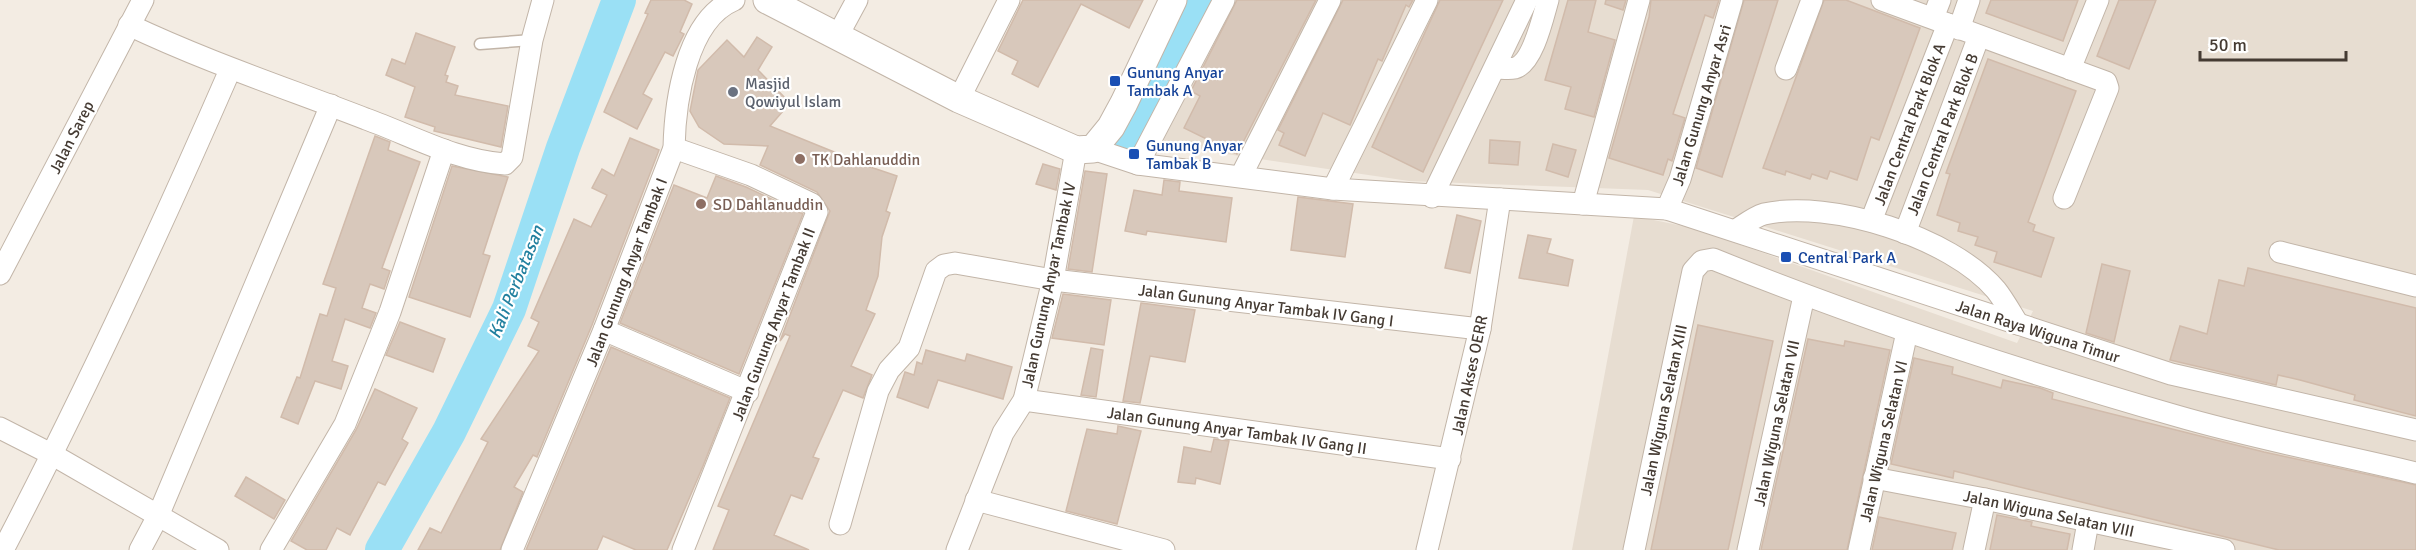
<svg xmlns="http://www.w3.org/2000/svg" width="2416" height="550" viewBox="0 0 2416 550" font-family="Signika,sans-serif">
  <rect width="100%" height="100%" fill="#f3ece3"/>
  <path fill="#e7ddd1" d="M1199,0H2416V550H1572L1634,216L1693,228L2017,343L2033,311L1648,190L1409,181L1131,140Z"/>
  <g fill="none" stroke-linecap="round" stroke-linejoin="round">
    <g stroke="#9ae0f5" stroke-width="34">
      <path d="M1127,151L1196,0"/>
      <path d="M382,550L449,432L509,309L563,148L619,0"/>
    </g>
  </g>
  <g fill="#d8c8bb" stroke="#d1bbab" stroke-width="1.5">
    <path d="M651,0H684L692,4L680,32L684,34L673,56L665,52L643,94L652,99L637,129L604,112L648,14L645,13Z"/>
    <path d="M1023,0H1143L1129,28L1081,4L1038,87L1012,74L1018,61L998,51Z"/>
    <path d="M1237,0H1316L1237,154L1184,128L1200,96L1191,91Z"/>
    <path d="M1343,0H1413L1409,7L1406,5L1382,61L1378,59L1350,125L1323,113L1305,156L1279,145L1284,133L1278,130Z"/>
    <path d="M1440,0H1503L1423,172L1372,147Z"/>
    <path d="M1568,0H1596L1588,32L1615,40L1594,117L1565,109L1571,87L1545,80Z"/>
    <path d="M1606,0H1626L1623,10L1605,4Z"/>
    <path d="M1651,0H1719L1713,18L1705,15L1673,114L1685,118L1672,161L1668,159L1663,175L1609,158L1649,17Z"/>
    <path d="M1744,0H1778L1722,177L1696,168Z"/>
    <path d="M1824,0H1846L1920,28L1879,140L1871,137L1857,180L1830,171L1827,179L1812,174L1810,179L1786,171L1785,175L1763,168Z"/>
    <path d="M1991,0H2078L2063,41L1986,13Z"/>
    <path d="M2119,0H2156L2129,69L2097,56Z"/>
    <path d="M416,33L455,47L445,75L448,76L446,82L458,86L455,95L508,106L501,147L434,131L435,127L405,117L415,87L386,75L392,59L405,64Z"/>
    <path d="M757,37L772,47L758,70L790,103L770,126L839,154L838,156L897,176L886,211L890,213L882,237L878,276L866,310L875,314L851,366L872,375L863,398L843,390L813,457L819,459L802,499L791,495L774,535L809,550H713L729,510L718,506L790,336L785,334L780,341L830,211L817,192L760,165L768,146L724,144L699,127L690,111L698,70L727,40L744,57Z"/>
    <path d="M1988,59L2076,91L2028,222L2035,225L2033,231L2054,238L2041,277L1994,262L1997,252L1975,245L1978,237L1958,231L1960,223L1937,215L1950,174L1946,173Z"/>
    <path d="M375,136L390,142L388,150L420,162L382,268L390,271L384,289L370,284L362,308L376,313L370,328L345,319L332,361L348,366L341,389L315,381L298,424L281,417L297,377L300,378L320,314L327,316L336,288L323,284Z"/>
    <path d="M630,138L659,150L592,325L537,457L533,455L514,487L523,492L500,550H418L430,528L441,533L488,442L481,439L539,351L528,346L539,322L531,318L574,219L591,227L607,195L592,188L602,169L614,176Z"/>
    <path d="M1490,140L1520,142L1518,165L1489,163Z"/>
    <path d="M1553,144L1576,150L1568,177L1546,170Z"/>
    <path d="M1043,164L1060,169L1056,190L1036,184Z"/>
    <path d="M452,166L508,177L483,254L490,256L470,317L409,297Z"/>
    <path d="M1085,171L1107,174L1092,272L1068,269Z"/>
    <path d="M716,176L746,187L803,214L739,374L620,323L674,185L707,198Z"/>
    <path d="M1164,180L1180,182L1179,191L1232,198L1226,242L1147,231L1146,235L1125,231L1134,190L1162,195Z"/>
    <path d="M1298,197L1353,204L1345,257L1291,250Z"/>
    <path d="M1457,215L1481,221L1470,273L1445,268Z"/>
    <path d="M1528,235L1551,239L1547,253L1573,260L1568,286L1519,278Z"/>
    <path d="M2102,264L2130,271L2114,342L2086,333Z"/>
    <path d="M2248,268L2416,308V416L2354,400L2355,395L2300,380L2278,375L2276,385L2170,360L2180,326L2207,334L2219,280L2244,286Z"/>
    <path d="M1063,294L1111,300L1104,345L1052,338Z"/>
    <path d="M1141,303L1195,310L1185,362L1150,356L1140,403L1123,401Z"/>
    <path d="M400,322L445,339L433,372L386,355Z"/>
    <path d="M1698,325L1773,341L1728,550H1651Z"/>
    <path d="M1808,339L1844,346L1845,341L1890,350L1847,550H1761Z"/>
    <path d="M611,347L730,398L703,466L667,550H636L603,536L597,550H526Z"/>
    <path d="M1091,348L1103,350L1096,397L1081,395Z"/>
    <path d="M926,350L965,361L967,354L1012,367L1003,399L938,380L928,408L897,397L905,372L914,375L917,362L922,364Z"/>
    <path d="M1914,358L1953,367L1952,374L2001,388L2003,380L2040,388L2053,393L2052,399L2264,452L2416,485V550H2279L1954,471L1953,478L1891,464Z"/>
    <path d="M375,389L417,408L402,439L408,443L385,485L378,482L350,535L337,528L326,550H307L291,541L356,430Z"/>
    <path d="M1118,426L1141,431L1117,524L1066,511L1087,429L1117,434Z"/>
    <path d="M1214,439L1229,441L1220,484L1196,478L1195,484L1178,482L1184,447L1211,452Z"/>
    <path d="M246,477L285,500L274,519L235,496Z"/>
    <path d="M1997,515L2032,522L2031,526L2070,534L2067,550H1990Z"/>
    <path d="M1879,517L1956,533L1952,550H1872Z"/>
  </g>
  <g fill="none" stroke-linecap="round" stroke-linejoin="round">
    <g stroke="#c2b5a8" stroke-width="13">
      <path id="service" d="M480,44L532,40"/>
    </g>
    <g stroke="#c2b5a8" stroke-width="23">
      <g id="minor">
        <path d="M1882,0L2106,82L2108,88L2064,198"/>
        <path d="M1933,18L1940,0"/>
        <path d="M129,25C207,62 286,88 366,119C411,135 456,161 505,164L512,157L532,40L543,0"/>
        <path d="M1959,29L1969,0"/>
        <path d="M837,37L857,0"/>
        <path d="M1495,68C1501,68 1509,69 1515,68C1533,63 1543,17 1548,0"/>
        <path d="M1786,69L1812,0"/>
        <path d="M2070,69L2098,0"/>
        <path d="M959,99L1009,0"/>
        <path d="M674,148L751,175L812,204L817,212L683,550"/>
        <path d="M1093,149L1138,164L1333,189L1667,209L2171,374L2416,430"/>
        <path d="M1138,164L1224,0"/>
        <path d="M1241,176L1330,0"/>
        <path d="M1333,189L1427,0"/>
        <path d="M1432,197L1527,0"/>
        <path d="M1583,204L1639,0"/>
        <path d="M1667,209L1680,179L1732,0"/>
        <path d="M1871,221L1948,24"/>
        <path d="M1736,230C1744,225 1754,217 1764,214C1830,199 1951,237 1996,290C2004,300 2011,313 2018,324"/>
        <path d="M1905,233L1979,36"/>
        <path d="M2280,252L2416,286"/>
        <path d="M0,274L143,0"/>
        <path d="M604,330L748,392"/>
        <path d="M1024,400L1450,459"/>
        <path d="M0,428L53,455L218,550"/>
        <path d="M1874,478L1985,499L2224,550"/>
        <path d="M976,500L1164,550"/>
        <path d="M840,524L878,391L889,370L909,348L936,271L944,265L955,263L1053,280L1480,329"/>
        <path d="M3,550C85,393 159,233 230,70"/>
        <path d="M140,550L158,516L331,105"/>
        <path d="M271,550L345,424L390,312L444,150"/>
        <path d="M512,550L604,330L674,148C675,102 686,20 734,0"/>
        <path d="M957,550L1003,433L1024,400L1053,280L1076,150"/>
        <path d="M1427,550L1480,329L1500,199"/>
        <path d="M1634,550L1693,271L1702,261L1713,259C1864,320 2020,371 2177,416C2256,439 2337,454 2416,473"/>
        <path d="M1748,550L1804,296"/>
        <path d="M1859,550L1907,332"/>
        <path d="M1974,550L1985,499"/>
        <path d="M2083,550L2088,522"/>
      </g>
    </g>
    <g stroke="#c2b5a8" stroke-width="29">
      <path id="tertiary" d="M767,0L959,99L1076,150L1093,149L1111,127L1124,103L1173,0"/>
    </g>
    <use href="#service" stroke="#fff" stroke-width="10"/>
    <use href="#minor" stroke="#fff" stroke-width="21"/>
    <use href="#tertiary" stroke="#fff" stroke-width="27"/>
  </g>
  <g fill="#1a4fb4" stroke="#fff" stroke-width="2">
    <rect x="1109" y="75" width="12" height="12" rx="3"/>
    <rect x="1128" y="148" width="12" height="12" rx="3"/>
    <rect x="1780" y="251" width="12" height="12" rx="3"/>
  </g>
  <circle fill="#6b7280" stroke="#fff" stroke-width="2" cx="733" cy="92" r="6"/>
  <g fill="#8d6e63" stroke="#fff" stroke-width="2">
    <circle cx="800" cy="159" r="6"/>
    <circle cx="701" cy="204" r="6"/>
  </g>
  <g text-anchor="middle" stroke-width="4.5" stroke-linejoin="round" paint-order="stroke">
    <g font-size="16" fill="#164399" stroke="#fff" text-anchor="start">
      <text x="1127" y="78">Gunung Anyar<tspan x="1127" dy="18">Tambak A</tspan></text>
      <text x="1146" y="151">Gunung Anyar<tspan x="1146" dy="18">Tambak B</tspan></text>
      <text x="1798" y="263">Central Park A</text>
    </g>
    <g font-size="16" fill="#5b616d" stroke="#fff" text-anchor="start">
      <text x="745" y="89">Masjid<tspan x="745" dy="18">Qowiyul Islam</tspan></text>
    </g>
    <g font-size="16" fill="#453b33" stroke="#fff">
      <text transform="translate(1701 105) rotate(-73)" y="6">Jalan Gunung Anyar Asri</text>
      <text transform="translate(1909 124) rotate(-69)" y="6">Jalan Central Park Blok A</text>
      <text transform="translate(1942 134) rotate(-69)" y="6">Jalan Central Park Blok B</text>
      <text transform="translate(71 137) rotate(-63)" y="6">Jalan Sarep</text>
      <text transform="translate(626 272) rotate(-69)" y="6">Jalan Gunung Anyar Tambak I</text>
      <text transform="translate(1048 285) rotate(-78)" y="6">Jalan Gunung Anyar Tambak IV</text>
      <text transform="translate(1266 305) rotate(7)" y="6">Jalan Gunung Anyar Tambak IV Gang I</text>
      <text transform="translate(773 324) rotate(-69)" y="6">Jalan Gunung Anyar Tambak II</text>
      <text transform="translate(2038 331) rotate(18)" y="6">Jalan Raya Wiguna Timur</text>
      <text transform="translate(1469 375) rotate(-78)" y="6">Jalan Akses OERR</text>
      <text transform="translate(1663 410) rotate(-78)" y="6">Jalan Wiguna Selatan XIII</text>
      <text transform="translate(1776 423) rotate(-78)" y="6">Jalan Wiguna Selatan VII</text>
      <text transform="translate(1237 430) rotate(8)" y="6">Jalan Gunung Anyar Tambak IV Gang II</text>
      <text transform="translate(1883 441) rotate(-77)" y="6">Jalan Wiguna Selatan VI</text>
      <text transform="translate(2049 513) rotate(12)" y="6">Jalan Wiguna Selatan VIII</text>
    </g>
    <g font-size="16" fill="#785e54" stroke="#fff" text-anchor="start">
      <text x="812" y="165">TK Dahlanuddin</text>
      <text x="713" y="210">SD Dahlanuddin</text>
    </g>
    <g font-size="18" font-style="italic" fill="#22809f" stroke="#fff">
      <text transform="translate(516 282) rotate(-68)" y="6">Kali Perbatasan</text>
    </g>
  </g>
  <path d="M2200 51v9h146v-9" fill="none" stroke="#453b33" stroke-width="3"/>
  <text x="2209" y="51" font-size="18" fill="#453b33" stroke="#ffffff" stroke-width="4.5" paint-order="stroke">50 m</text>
</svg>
